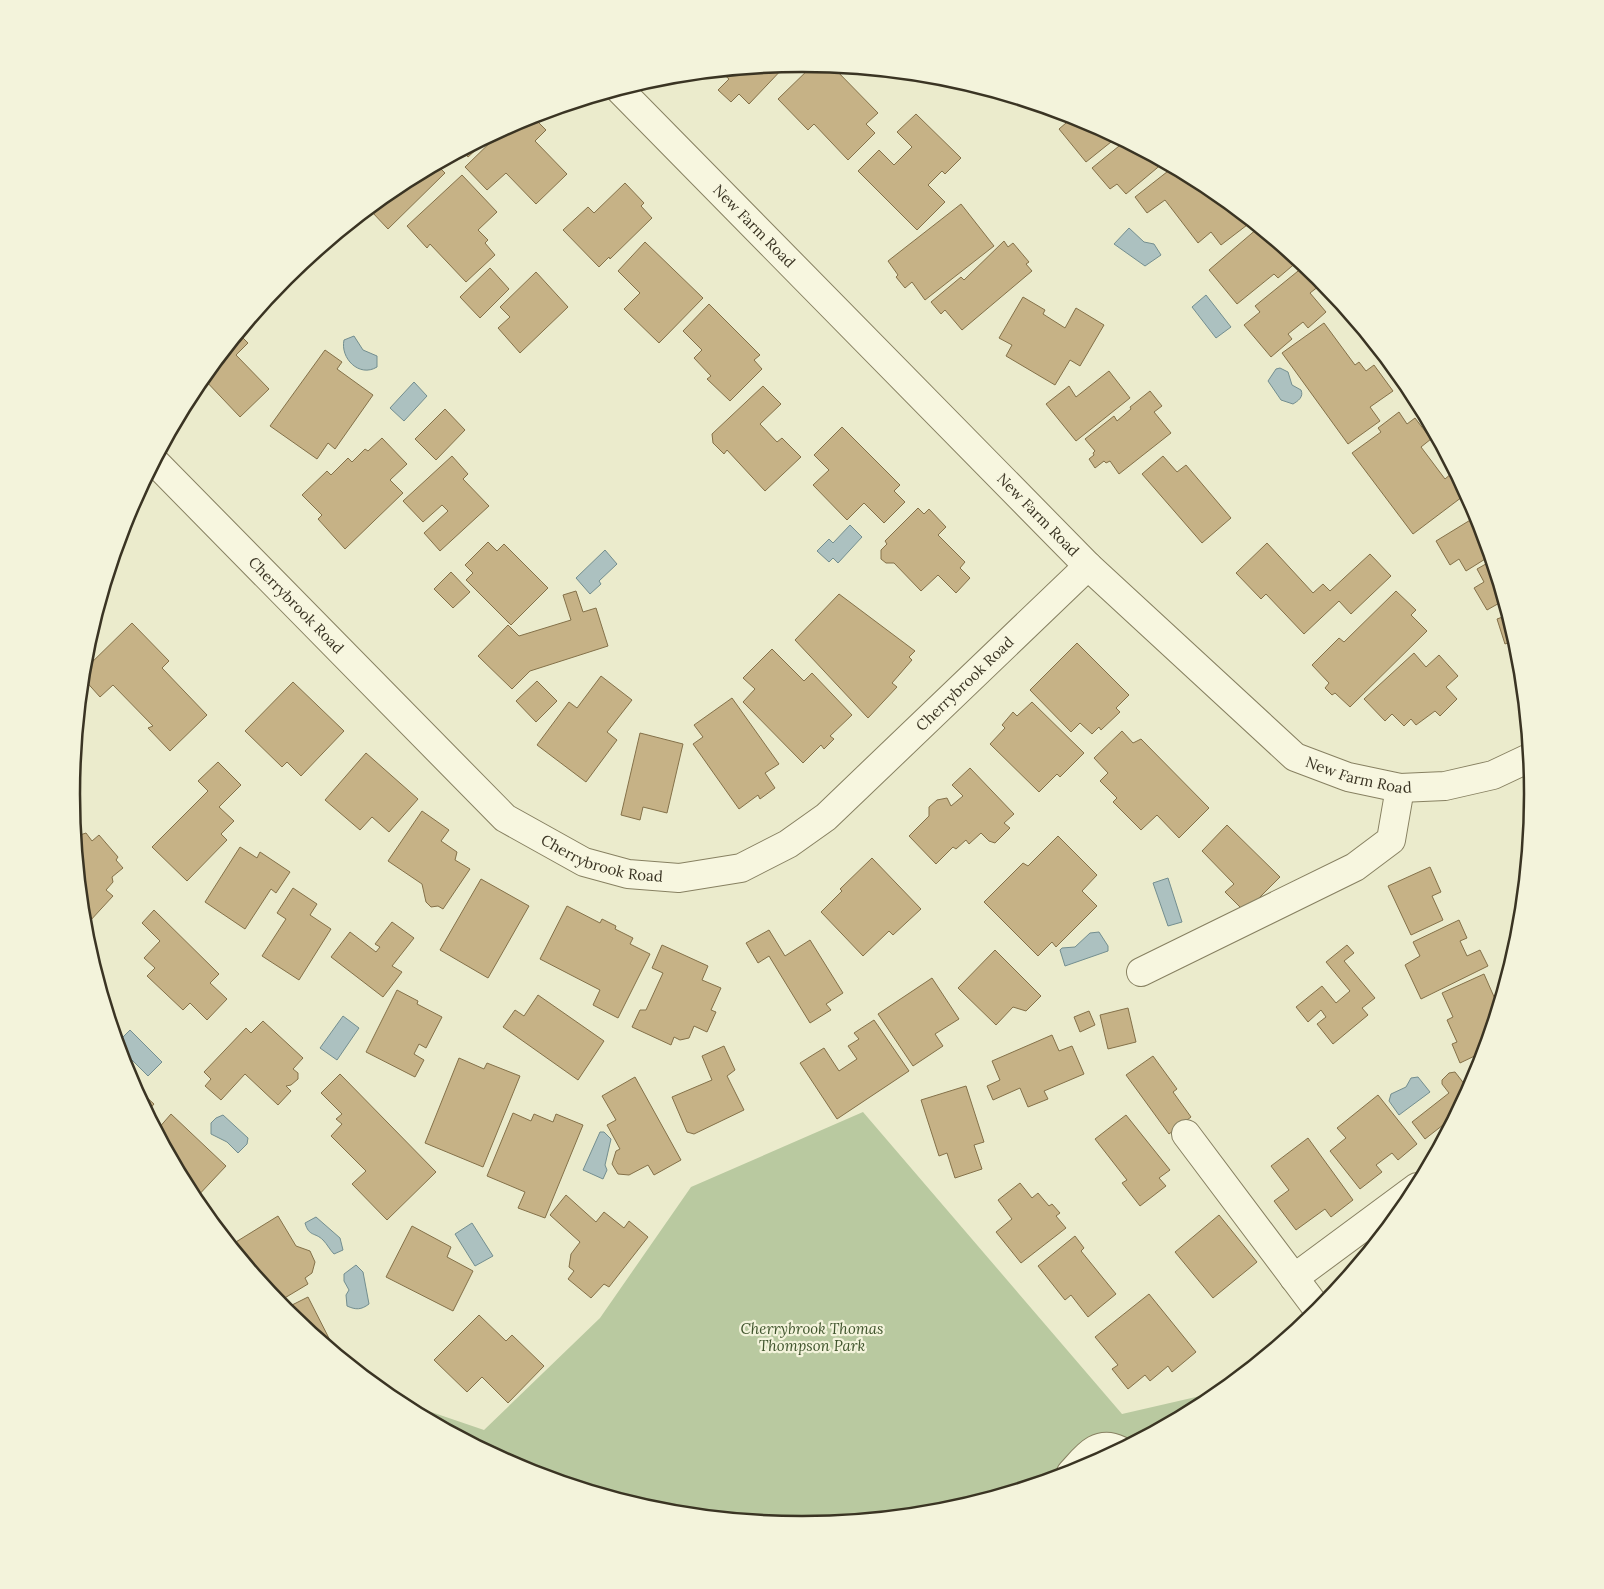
<svg xmlns="http://www.w3.org/2000/svg" width="1604" height="1589" viewBox="0 0 1604 1589" font-family="Lora,serif">
  <rect width="100%" height="100%" fill="#ebebcc"/>
  <path fill="#b9c9a0" d="M863,1112L1122,1414L1209,1394L1213,1398L1081,1470L944,1511L802,1525L659,1511L522,1470L393,1399L484,1430L600,1318L691,1187Z"/>
  <g fill="#acc1c0" stroke="#738e8f">
    <path d="M1129,228L1144,242L1154,244L1161,255L1145,266L1114,244Z"/>
    <path d="M1206,295L1231,327L1216,338L1192,307Z"/>
    <path d="M354,336L363,350L377,356V367C359,378 340,358 344,340Z"/>
    <path d="M1280,368L1288,372L1292,385L1301,390C1304,397 1298,401 1293,404L1281,400L1268,381L1276,369Z"/>
    <path d="M414,382L427,396L404,421L390,408Z"/>
    <path d="M850,525L862,537L838,563L833,558L829,562L817,551L829,539L833,543Z"/>
    <path d="M605,550L617,564L599,581L601,584L590,594L576,578Z"/>
    <path d="M1168,878L1182,922L1168,926L1153,883Z"/>
    <path d="M1099,932L1108,946V951L1065,966L1060,950L1062,948L1075,947L1090,933Z"/>
    <path d="M343,1016L359,1028L337,1060L320,1048Z"/>
    <path d="M130,1030L162,1062L148,1076L119,1047L117,1043Z"/>
    <path d="M1418,1077L1430,1092L1399,1115L1389,1101L1391,1094L1406,1087L1411,1078Z"/>
    <path d="M223,1115L248,1138L247,1144L238,1153L227,1142L211,1134V1123L216,1118Z"/>
    <path d="M600,1132H604L611,1139L605,1165L607,1170L603,1179L583,1170Z"/>
    <path d="M316,1217L340,1238L343,1250L334,1254C330,1250 327,1244 323,1240C315,1232 309,1237 305,1223Z"/>
    <path d="M472,1223L493,1256L475,1266L455,1234Z"/>
    <path d="M356,1265L363,1272L369,1304C361,1310 356,1310 347,1306L346,1295L349,1290L344,1281V1274Z"/>
  </g>
  <g fill="#c6b286" stroke="#847149">
    <path d="M786,65L749,104L739,94L731,102L718,90L729,79L721,72Z"/>
    <path d="M813,65L833,67L878,113L866,124L875,133L848,160L814,124L808,130L778,99Z"/>
    <path d="M916,114L961,158L945,174L942,171L928,185L945,202L917,230L858,171L879,150L894,165L912,147L897,132Z"/>
    <path d="M532,116L546,130L535,141L567,174L536,204L506,173L487,190L465,167L503,130Z"/>
    <path d="M1073,117L1082,119L1116,138L1086,162L1059,129Z"/>
    <path d="M490,137L468,157L463,151Z"/>
    <path d="M1124,142L1163,163L1126,194L1117,184L1110,189L1092,168Z"/>
    <path d="M437,165L445,173L388,229L372,212L376,209L373,206L396,187Z"/>
    <path d="M1172,168L1208,187L1251,222L1221,245L1211,232L1198,243L1165,200L1147,213L1135,197Z"/>
    <path d="M462,175L497,212L478,230L488,240L485,243L495,255L466,282L430,244L427,248L407,226Z"/>
    <path d="M625,183L644,203L641,206L652,218L610,259L609,257L599,267L563,230L588,207L594,213Z"/>
    <path d="M961,204L994,246L925,300L912,282L905,288L896,277L898,275L888,261Z"/>
    <path d="M1258,228L1298,261L1278,278L1274,274L1237,304L1209,270Z"/>
    <path d="M1004,241L1008,247L1013,243L1029,262L1026,264L1032,271L962,330L945,310L941,314L931,302L961,277L964,280Z"/>
    <path d="M645,242L703,298L659,343L624,309L640,293L618,271Z"/>
    <path d="M1303,267L1312,278L1315,275L1323,283L1310,293L1326,312L1308,328L1303,322L1288,334L1292,339L1271,357L1244,325L1260,312L1255,306Z"/>
    <path d="M490,268L509,289L480,318L460,297Z"/>
    <path d="M536,272L568,307L520,353L498,328L510,317L500,307Z"/>
    <path d="M1023,297L1045,310L1043,314L1065,328L1076,308L1104,325L1080,366L1070,360L1055,385L1006,356L1012,345L999,338Z"/>
    <path d="M709,304L760,355L754,360L762,369L730,401L707,379L711,376L694,358L702,350L683,331Z"/>
    <path d="M1324,323L1355,365L1359,362L1366,371L1374,365L1393,391L1370,407L1380,421L1348,444L1282,353Z"/>
    <path d="M239,334L248,343L236,355L269,389L240,417L203,378Z"/>
    <path d="M325,350L342,362L337,369L373,395L335,449L328,443L317,459L270,426Z"/>
    <path d="M1109,371L1130,398L1076,441L1046,404L1069,386L1076,397Z"/>
    <path d="M763,386L781,404L760,424L777,442L782,438L801,457L765,491L727,450L724,454L713,443L712,434Z"/>
    <path d="M1150,391L1162,406L1154,412L1171,433L1119,474L1110,461L1106,463L1104,461L1095,468L1089,459L1094,455L1093,453L1095,451L1085,439L1114,416L1117,421L1131,409L1130,407Z"/>
    <path d="M445,409L465,430L436,460L415,439Z"/>
    <path d="M1399,412L1407,424L1415,418L1431,439L1421,447L1445,479L1452,473L1466,494L1413,534L1352,453L1381,432L1378,428Z"/>
    <path d="M842,427L900,485L894,491L905,502L884,523L864,503L847,520L813,485L829,470L814,455Z"/>
    <path d="M382,438L407,464L390,480L403,493L345,549L318,519L322,515L302,495L327,471L331,475L348,458L352,462L365,449L368,451Z"/>
    <path d="M452,456L468,474L463,479L489,506L440,551L424,533L448,511L442,505L423,522L403,501Z"/>
    <path d="M1163,456L1177,472L1186,465L1231,518L1202,543L1142,474Z"/>
    <path d="M918,508L924,514L929,509L946,527L938,535L965,562L960,568L970,578L956,593L938,575L921,591L894,563H886L881,559V550L887,544L885,541Z"/>
    <path d="M1474,510L1490,556L1466,571L1459,559L1450,565L1436,541L1472,519L1468,513Z"/>
    <path d="M488,542L497,551L504,544L548,588L511,625L466,580L473,573L465,565Z"/>
    <path d="M1267,543L1313,593L1323,584L1330,591L1370,554L1391,576L1351,614L1339,601L1304,634L1266,594L1261,599L1236,573Z"/>
    <path d="M1491,561L1503,601L1487,610L1474,588L1484,582L1477,569Z"/>
    <path d="M451,572L470,592L453,608L434,589Z"/>
    <path d="M576,591L583,612L596,608L608,646L530,671L512,689L478,656L508,625L519,636L571,620L563,595Z"/>
    <path d="M1396,591L1416,610L1411,615L1427,631L1350,707L1335,693L1332,695L1325,688L1329,683L1312,665L1339,638L1344,642Z"/>
    <path d="M839,594L915,651L909,657L912,660L892,683L897,687L868,718L795,640Z"/>
    <path d="M1508,615L1515,640L1505,644L1497,619Z"/>
    <path d="M132,623L169,661L162,668L207,715L170,751L148,728L153,726L113,685L100,697L83,678L84,670Z"/>
    <path d="M1077,643L1129,695L1116,708L1120,712L1101,730L1099,727L1092,734L1080,723L1071,732L1030,690Z"/>
    <path d="M772,649L804,681L812,673L852,715L830,736L834,739L824,749L821,745L803,763L743,702L755,689L743,678Z"/>
    <path d="M1414,653L1426,667L1439,655L1458,676L1446,687L1457,699L1440,716L1435,711L1416,725L1411,719L1404,726L1392,714L1385,721L1364,699Z"/>
    <path d="M601,676L632,700L607,732L617,740L586,782L537,745L569,702L577,708Z"/>
    <path d="M537,681L557,701L536,722L516,701Z"/>
    <path d="M293,682L344,731L301,776L287,762L282,767L245,731Z"/>
    <path d="M732,698L779,764L765,773L775,788L760,799L758,795L739,809L693,744L703,737L694,725Z"/>
    <path d="M1032,702L1084,753L1060,777L1057,774L1039,792L990,744L1005,728L1002,725L1013,712L1017,716Z"/>
    <path d="M1122,731L1133,743L1141,739L1209,808L1179,838L1157,815L1141,830L1113,802L1117,798L1100,781L1108,773L1094,758Z"/>
    <path d="M640,733L683,744L667,813L643,807L640,820L621,815Z"/>
    <path d="M366,753L418,799L389,832L372,817L360,830L325,800Z"/>
    <path d="M218,762L241,785L219,807L234,821L221,834L227,840L187,881L152,847L208,791L198,781Z"/>
    <path d="M970,768L1014,814L1004,823L1010,828L995,843L989,841L981,833L969,844L966,840L956,849L953,847L936,864L909,836L929,816V807L937,800L947,798L951,806L963,796L952,785Z"/>
    <path d="M422,811L449,830L441,841L457,852L455,860L470,869L443,909L438,906L431,907L426,902L422,884L388,861Z"/>
    <path d="M1227,825L1280,877L1245,912L1225,892L1234,884L1202,851Z"/>
    <path d="M86,833L92,841L99,835L118,857L116,860L123,868L112,877L113,882L106,890L113,896L89,922L83,916L76,839L77,836Z"/>
    <path d="M1058,836L1097,875L1082,891L1097,906L1056,947L1052,942L1038,956L984,902L1023,863L1028,866Z"/>
    <path d="M240,847L257,858L260,852L290,872L276,893L271,889L245,929L205,902Z"/>
    <path d="M872,858L921,909L893,935L889,931L863,956L821,912L842,891L840,889Z"/>
    <path d="M1430,867L1441,892L1432,896L1443,920L1411,935L1388,886Z"/>
    <path d="M481,879L529,906L488,978L440,950Z"/>
    <path d="M293,888L317,904L310,915L331,929L299,980L262,956L286,919L277,913Z"/>
    <path d="M567,906L600,923L602,919L616,926L615,929L633,938L630,944L650,954L618,1018L593,1005L600,990L540,959Z"/>
    <path d="M154,910L219,974L210,983L227,999L207,1020L190,1003L183,1010L147,976L155,968L144,958L160,941L142,923Z"/>
    <path d="M1459,920L1467,938L1460,941L1467,956L1480,950L1488,966L1421,999L1405,965L1420,956L1413,942Z"/>
    <path d="M392,922L414,938L392,966L402,972L383,997L331,957L350,932L376,952L380,947L375,944Z"/>
    <path d="M769,930L785,956L810,940L843,993L826,1004L831,1010L810,1023L769,956L758,963L746,943Z"/>
    <path d="M662,945L708,966L702,980L721,988L711,1010L716,1012L707,1032L694,1026L689,1038L680,1040L674,1037L671,1045L632,1027L640,1010H646L663,973L652,968Z"/>
    <path d="M1347,945L1354,953L1344,961L1375,998L1362,1008L1368,1015L1333,1044L1317,1024L1326,1017L1321,1010L1308,1022L1296,1007L1322,986L1336,1003L1350,991L1326,962Z"/>
    <path d="M995,950L1041,996L1026,1011L1013,1007L996,1025L958,988Z"/>
    <path d="M1484,974L1495,999L1498,997L1500,1000L1485,1047L1482,1049L1483,1052L1460,1063L1452,1044L1457,1042L1447,1020L1453,1017L1442,993Z"/>
    <path d="M932,978L959,1019L935,1034L943,1046L913,1066L878,1014Z"/>
    <path d="M397,990L418,1001L417,1004L442,1017L426,1048L419,1044L414,1054L424,1060L415,1077L366,1052Z"/>
    <path d="M538,995L604,1041L578,1080L503,1027L515,1010L524,1016Z"/>
    <path d="M1128,1008L1136,1042L1108,1049L1100,1015Z"/>
    <path d="M1089,1011L1095,1025L1080,1032L1074,1017Z"/>
    <path d="M874,1020L909,1071L837,1119L800,1063L824,1048L839,1071L857,1059L848,1046L859,1039L854,1033Z"/>
    <path d="M263,1021L303,1058L293,1069L298,1073V1079L291,1085L286,1086L291,1091L278,1105L245,1074L221,1100L205,1086L211,1079L204,1072L246,1028L251,1033Z"/>
    <path d="M1052,1035L1059,1051L1072,1046L1084,1074L1044,1091L1048,1099L1028,1107L1020,1088L993,1100L987,1086L1000,1080L992,1061Z"/>
    <path d="M724,1046L735,1070L727,1076L744,1110L694,1134L687,1132L672,1097L712,1080L702,1056Z"/>
    <path d="M1153,1056L1177,1089L1173,1092L1191,1117L1169,1134L1126,1075Z"/>
    <path d="M459,1058L484,1069L487,1063L520,1076L483,1167L425,1143Z"/>
    <path d="M1480,1066L1477,1074L1474,1080L1469,1074Z"/>
    <path d="M1455,1072L1469,1090L1447,1130L1443,1125L1425,1139L1412,1122L1449,1093L1442,1084V1080L1449,1073Z"/>
    <path d="M340,1074L436,1172L387,1220L352,1184L366,1171L331,1136L342,1124L336,1119L342,1114L321,1093Z"/>
    <path d="M635,1077L681,1160L654,1175L648,1165L629,1175L618,1174L612,1164L616,1151L620,1149L607,1125L616,1120L602,1096Z"/>
    <path d="M132,1084L154,1104L147,1112Z"/>
    <path d="M966,1086L984,1142L974,1145L982,1169L955,1178L947,1153L939,1156L921,1100Z"/>
    <path d="M1378,1095L1417,1144L1398,1160L1392,1153L1376,1165L1382,1172L1360,1189L1330,1151L1346,1138L1337,1128Z"/>
    <path d="M513,1113L531,1121L534,1114L553,1122L556,1114L583,1125L545,1218L518,1208L525,1192L487,1176Z"/>
    <path d="M171,1114L226,1166L194,1200L157,1130Z"/>
    <path d="M1126,1115L1170,1170L1159,1178L1166,1186L1140,1206L1122,1183L1127,1180L1095,1139Z"/>
    <path d="M1308,1138L1353,1200L1331,1217L1325,1209L1296,1230L1274,1201L1289,1190L1271,1166Z"/>
    <path d="M1020,1183L1032,1198L1038,1193L1049,1206L1052,1204L1060,1213L1056,1216L1066,1228L1021,1263L996,1232L1012,1219L998,1200Z"/>
    <path d="M566,1195L596,1222L604,1212L624,1228L629,1221L648,1237L609,1287L604,1284L591,1298L568,1279L574,1271L569,1267L571,1254L580,1242L550,1215Z"/>
    <path d="M1219,1215L1257,1262L1213,1298L1175,1252Z"/>
    <path d="M278,1216L296,1246L310,1251L315,1262L312,1273L305,1278L308,1284L278,1302L231,1245Z"/>
    <path d="M412,1226L451,1247L447,1257L473,1271L453,1311L386,1277Z"/>
    <path d="M1075,1236L1084,1248L1081,1251L1116,1294L1088,1317L1071,1295L1065,1300L1038,1266Z"/>
    <path d="M1149,1294L1196,1352L1172,1372L1168,1366L1150,1381L1145,1375L1128,1389L1112,1369L1118,1365L1095,1337Z"/>
    <path d="M308,1297L337,1354L284,1309Z"/>
    <path d="M479,1315L506,1341L512,1335L544,1366L508,1403L482,1377L467,1392L434,1360Z"/>
  </g>
  <g fill="none" stroke-linecap="round" stroke-linejoin="round">
    <g stroke="#878061" stroke-width="30">
      <g id="minor">
        <path id="s1" d="M620,90L1088,566L1295,757L1348,777L1400,788L1445,786L1493,775L1529,758"/>
        <path id="s2" d="M155,462L505,818L584,862L628,874L679,878L741,868L788,844L826,817L1088,566"/>
        <path d="M1141,972L1355,867L1391,840L1400,788"/>
        <path d="M1186,1134L1319,1311"/>
        <path d="M1294,1278L1417,1187"/>
        <path d="M1071,1473C1085,1458 1097,1439 1119,1450"/>
      </g>
    </g>
    <use href="#minor" stroke="#f7f6df" stroke-width="28"/>
  </g>
  <g text-anchor="middle" stroke-width="4.5" stroke-linejoin="round" paint-order="stroke">
    <g font-size="15" fill="#3a3423" stroke="#f3f3db">
      <text dy="5" stroke="none"><textPath href="#s1" startOffset="191">New Farm Road</textPath></text>
      <text dy="5" stroke="none"><textPath href="#s1" startOffset="596">New Farm Road</textPath></text>
      <text dy="5" stroke="none"><textPath href="#s2" startOffset="201">Cherrybrook Road</textPath></text>
      <text dy="5" stroke="none"><textPath href="#s2" startOffset="1041">Cherrybrook Road</textPath></text>
      <text dy="5" stroke="none"><textPath href="#s1" startOffset="1016">New Farm Road</textPath></text>
      <text dy="5" stroke="none"><textPath href="#s2" startOffset="606">Cherrybrook Road</textPath></text>
    </g>
    <g font-size="15" font-style="italic" fill="#3f542c" stroke="#f3f3db">
      <text x="812" y="1334">Cherrybrook Thomas<tspan x="812" dy="17">Thompson Park</tspan></text>
    </g>
  </g>
  <path d="M0 0H1604V1589H0ZM80 794a722 722 0 1 1 1444 0a722 722 0 1 1-1444 0Z" fill="#f3f3db" fill-rule="evenodd"/>
  <path fill="none" stroke="#3a3423" stroke-width="2.5" d="M80 794a722 722 0 1 1 1444 0a722 722 0 1 1-1444 0Z"/>
</svg>
